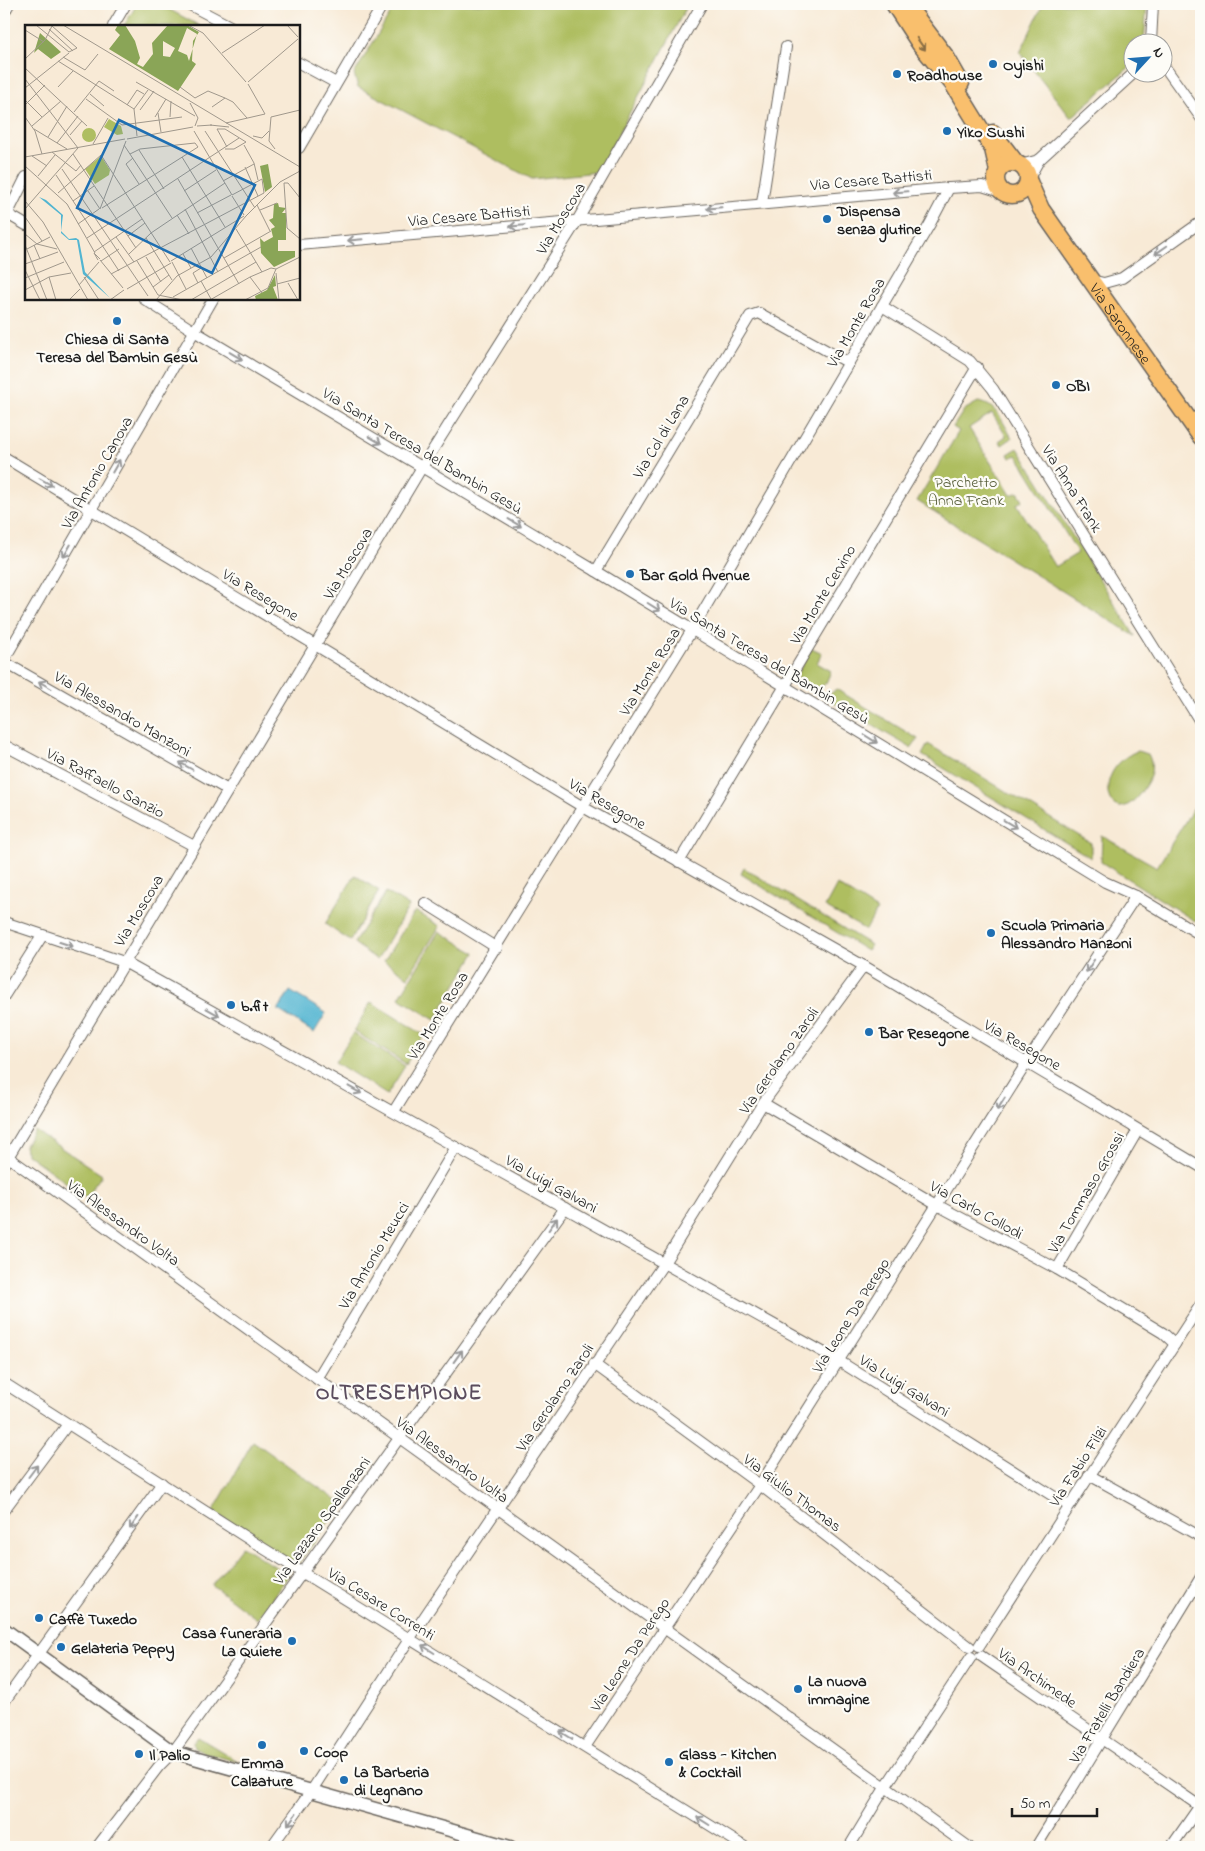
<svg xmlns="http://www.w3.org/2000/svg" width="1205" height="1851" viewBox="0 0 1205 1851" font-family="'Indie Flower',sans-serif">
  <rect width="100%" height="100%" fill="#fdfcf7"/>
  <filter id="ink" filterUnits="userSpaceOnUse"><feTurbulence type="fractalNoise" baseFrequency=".02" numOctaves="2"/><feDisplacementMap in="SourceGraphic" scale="10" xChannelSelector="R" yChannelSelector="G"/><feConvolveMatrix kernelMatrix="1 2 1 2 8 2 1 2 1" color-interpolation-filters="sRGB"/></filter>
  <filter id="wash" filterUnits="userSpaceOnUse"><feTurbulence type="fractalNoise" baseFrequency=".0096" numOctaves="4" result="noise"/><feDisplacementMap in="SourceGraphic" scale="20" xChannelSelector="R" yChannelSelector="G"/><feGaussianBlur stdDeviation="1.12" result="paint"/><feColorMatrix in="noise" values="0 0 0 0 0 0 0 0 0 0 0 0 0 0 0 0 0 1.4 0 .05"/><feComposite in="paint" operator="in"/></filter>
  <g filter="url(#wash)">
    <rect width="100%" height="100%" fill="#f8ead6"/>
    <g fill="#aebe61" stroke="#656d3e">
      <path d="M137,4H159L200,26H124Z"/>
      <path d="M396,4H688L598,172L532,179L358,87L354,74Z"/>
      <path d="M1043,4H1147L1144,42H1132V65L1071,118L1020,53Z"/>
      <path d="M978,402C997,404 1003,423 1012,438L1002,445L999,441L1006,436L992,413L969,428L1011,495L1018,492L1023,500L1017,504L1055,567L1078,553L1017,455L1010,458L1008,454L1018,448L1135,636L917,501L959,431L953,427L964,410Z"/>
      <path d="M812,648L822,653L817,663L831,671L826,683L815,692L802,685L797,674Z"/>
      <path d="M836,689L918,739L911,748L826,698Z"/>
      <path d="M928,744L1091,843V858L922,755Z"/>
      <path d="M1137,751L1148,754C1154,765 1152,776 1145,786C1112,841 1085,773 1137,751Z"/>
      <path d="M1201,796V925L1101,862L1102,836L1157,867Z"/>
      <path d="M744,868L871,945L867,951L741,874Z"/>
      <path d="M355,875L379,891L350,941L325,924Z"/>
      <path d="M837,885L877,910L866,930L825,907Z"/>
      <path d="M386,892L409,906L377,960L354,943Z"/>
      <path d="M415,911L440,926L408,977L384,961Z"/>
      <path d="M439,931L475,953L435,1020L399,998Z"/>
      <path d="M371,1002L424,1035L406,1064L354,1031Z"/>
      <path d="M353,1033L405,1066L387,1095L335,1062Z"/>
      <path d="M34,1130L102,1175L86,1197L27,1154L24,1147Z"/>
      <path d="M253,1441L342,1504L297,1565L213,1512Z"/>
      <path d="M242,1546L289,1575L257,1619L212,1585Z"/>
      <path d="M198,1737L241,1763L202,1752L194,1748L193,1743Z"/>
    </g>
    <path fill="#52b5d1" stroke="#376876" d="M290,991L326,1013L314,1033L278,1010Z"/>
  </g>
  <g filter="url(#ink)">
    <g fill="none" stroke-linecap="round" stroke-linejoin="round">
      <g stroke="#69645d" stroke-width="12">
        <g id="minor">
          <path d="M188,4L230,26"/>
          <path d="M4,13L9,4"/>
          <path d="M113,26L126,4"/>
          <path d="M1151,42L1153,4"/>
          <path d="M299,63L336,83"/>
          <path d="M1162,63L1201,118"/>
          <path d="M299,148L383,4"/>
          <path d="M1039,160L1135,72"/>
          <path d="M1020,165L1039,160L1029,178"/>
          <path d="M762,203L786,47"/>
          <path d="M4,212L26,225"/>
          <path d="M4,221L26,177"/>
          <path d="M299,245L949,188L982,186L1001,192"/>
          <path d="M1091,280L1104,283L1122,278L1201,222"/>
          <path d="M144,299L194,331L596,571L1105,882L1136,896L1201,935"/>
          <path d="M882,306L970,361L993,389L1201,723"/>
          <path d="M1193,425L1201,412"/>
          <path d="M4,457L583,807L864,966L1201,1167"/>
          <path d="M596,571L750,316L759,313L849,363"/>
          <path d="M4,660L213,299"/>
          <path d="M4,662L228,790"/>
          <path d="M4,745L194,846"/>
          <path d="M679,862L977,367"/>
          <path d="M425,903L497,948"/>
          <path d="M4,922L124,962L839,1361L1069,1506"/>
          <path d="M4,996L42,936"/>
          <path d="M763,1103L937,1205L1057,1269L1163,1333L1175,1344"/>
          <path d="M394,1111L692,630L930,224L949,188"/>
          <path d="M4,1154L969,1847"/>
          <path d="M4,1164L422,467L577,221L702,4"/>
          <path d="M1057,1269L1138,1130"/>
          <path d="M594,1364L760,1485L970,1647"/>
          <path d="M317,1379L456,1147"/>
          <path d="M4,1383L258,1545L745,1847"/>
          <path d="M1089,1475L1201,1537"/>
          <path d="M4,1510L68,1424"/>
          <path d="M979,1646L1201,1304"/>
          <path d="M981,1656L1201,1807"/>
          <path d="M4,1702L162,1483"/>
          <path d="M585,1747L760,1485L1031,1056L1136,896"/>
          <path d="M97,1847L159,1766L173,1752L565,1208"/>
          <path d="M271,1847L312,1790L410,1638L664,1263L763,1103L864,966"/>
          <path d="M849,1847L886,1786L971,1657"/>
          <path d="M1036,1847L1201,1577"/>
          <path d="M1171,1847L1201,1804"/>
        </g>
      </g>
      <g stroke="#69645d" stroke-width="15">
        <path id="tertiary" d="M4,1629L173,1752L510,1847"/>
      </g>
      <g stroke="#69645d" stroke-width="19">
        <g id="primary">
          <path d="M894,4L920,44L953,84L993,149L998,171"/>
          <path d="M906,4L946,57L961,83"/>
          <path d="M993,133L1016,163"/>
          <circle cx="1012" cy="179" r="16"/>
          <path id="s1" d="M1029,182L1041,209L1201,437"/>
        </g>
      </g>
      <use href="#minor" stroke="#fff" stroke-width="10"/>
      <use href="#tertiary" stroke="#fff" stroke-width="12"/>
      <use href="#primary" stroke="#f9bf6d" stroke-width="16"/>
    </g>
    <defs><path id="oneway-shaft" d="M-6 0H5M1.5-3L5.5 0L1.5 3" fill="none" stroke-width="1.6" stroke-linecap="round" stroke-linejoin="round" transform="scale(1.25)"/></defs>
    <use stroke="#8a6e44" href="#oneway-shaft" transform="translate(921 44) rotate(55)"/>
    <g stroke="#999">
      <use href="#oneway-shaft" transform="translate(900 192) rotate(175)"/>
      <use href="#oneway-shaft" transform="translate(714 208) rotate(175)"/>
      <use href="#oneway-shaft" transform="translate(517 226) rotate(175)"/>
      <use href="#oneway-shaft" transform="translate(355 240) rotate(175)"/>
      <use href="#oneway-shaft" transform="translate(1161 250) rotate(145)"/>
      <use href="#oneway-shaft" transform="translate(236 356) rotate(31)"/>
      <use href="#oneway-shaft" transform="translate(375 440) rotate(31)"/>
      <use href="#oneway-shaft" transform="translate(116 466) rotate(-60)"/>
      <use href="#oneway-shaft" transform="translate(46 482) rotate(30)"/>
      <use href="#oneway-shaft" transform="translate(515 523) rotate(31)"/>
      <use href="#oneway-shaft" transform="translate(67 551) rotate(120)"/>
      <use href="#oneway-shaft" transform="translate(654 607) rotate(32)"/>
      <use href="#oneway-shaft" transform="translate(45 685) rotate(-150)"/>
      <use href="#oneway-shaft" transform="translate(871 739) rotate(32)"/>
      <use href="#oneway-shaft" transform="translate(186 766) rotate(-150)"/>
      <use href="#oneway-shaft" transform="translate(1010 824) rotate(31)"/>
      <use href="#oneway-shaft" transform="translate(66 944) rotate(18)"/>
      <use href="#oneway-shaft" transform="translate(1090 966) rotate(123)"/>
      <use href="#oneway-shaft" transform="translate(213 1012) rotate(29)"/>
      <use href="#oneway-shaft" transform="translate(355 1090) rotate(29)"/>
      <use href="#oneway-shaft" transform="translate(1001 1104) rotate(122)"/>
      <use href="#oneway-shaft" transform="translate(553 1224) rotate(-54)"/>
      <use href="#oneway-shaft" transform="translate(458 1356) rotate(-54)"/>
      <use href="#oneway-shaft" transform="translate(33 1471) rotate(-53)"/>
      <use href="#oneway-shaft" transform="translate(134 1523) rotate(126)"/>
      <use href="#oneway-shaft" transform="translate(428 1649) rotate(-148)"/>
      <use href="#oneway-shaft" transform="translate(566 1735) rotate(-148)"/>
      <use href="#oneway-shaft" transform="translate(292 1819) rotate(126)"/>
      <use href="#oneway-shaft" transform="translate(703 1821) rotate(-148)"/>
    </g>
  </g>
  <g fill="#1f6fb2" stroke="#fdfcf7" stroke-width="2">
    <circle cx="993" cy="64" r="5"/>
    <circle cx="897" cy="74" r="5"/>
    <circle cx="947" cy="131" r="5"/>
    <circle cx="827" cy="219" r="5"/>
    <circle cx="117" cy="321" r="5"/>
    <circle cx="1056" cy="385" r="5"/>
    <circle cx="630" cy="574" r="5"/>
    <circle cx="991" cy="933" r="5"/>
    <circle cx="231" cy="1005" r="5"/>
    <circle cx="869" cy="1032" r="5"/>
    <circle cx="39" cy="1618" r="5"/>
    <circle cx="292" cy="1641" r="5"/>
    <circle cx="61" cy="1647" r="5"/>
    <circle cx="798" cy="1689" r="5"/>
    <circle cx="262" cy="1745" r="5"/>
    <circle cx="304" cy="1751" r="5"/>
    <circle cx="139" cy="1754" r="5"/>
    <circle cx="669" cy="1762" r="5"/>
    <circle cx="344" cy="1780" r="5"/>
  </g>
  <g text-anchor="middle" stroke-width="4.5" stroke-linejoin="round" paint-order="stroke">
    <g font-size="16" font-weight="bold" fill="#1c1c1c" stroke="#fdfcf7" text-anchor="start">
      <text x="1003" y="70">Oyishi</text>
      <text x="907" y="80">Roadhouse</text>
      <text x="957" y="137">Yiko Sushi</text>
      <text x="837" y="216">Dispensa<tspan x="837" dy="18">senza glutine</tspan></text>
      <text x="117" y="344" text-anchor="middle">Chiesa di Santa<tspan x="117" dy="18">Teresa del Bambin Gesù</tspan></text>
      <text x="1066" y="391">OBI</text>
      <text x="640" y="580">Bar Gold Avenue</text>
      <text x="1001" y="930">Scuola Primaria<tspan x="1001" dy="18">Alessandro Manzoni</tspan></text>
      <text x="241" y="1011">b.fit</text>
      <text x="879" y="1038">Bar Resegone</text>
      <text x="49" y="1624">Caffè Tuxedo</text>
      <text x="282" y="1638" text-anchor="end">Casa funeraria<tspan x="282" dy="18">La Quiete</tspan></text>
      <text x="71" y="1653">Gelateria Peppy</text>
      <text x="808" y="1686">La nuova<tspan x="808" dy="18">immagine</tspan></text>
      <text x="314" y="1757">Coop</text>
      <text x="679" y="1759">Glass - Kitchen<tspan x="679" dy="18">&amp; Cocktail</tspan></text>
      <text x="149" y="1760">Il Palio</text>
      <text x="262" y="1768" text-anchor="middle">Emma<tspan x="262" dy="18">Calzature</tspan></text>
      <text x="354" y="1777">La Barberia<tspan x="354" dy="18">di Legnano</tspan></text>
    </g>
    <g font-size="16" fill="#1c1c1c" stroke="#fdfcf7">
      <text transform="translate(871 179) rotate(-5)" y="6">Via Cesare Battisti</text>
      <text transform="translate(469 215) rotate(-5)" y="6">Via Cesare Battisti</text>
      <text transform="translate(560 218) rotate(-59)" y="6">Via Moscova</text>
      <text transform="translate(855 322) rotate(-60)" y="6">Via Monte Rosa</text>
      <text dy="6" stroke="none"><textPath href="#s1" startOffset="169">Via Saronnese</textPath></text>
      <text transform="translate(660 436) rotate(-59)" y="6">Via Col di Lana</text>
      <text transform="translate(423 450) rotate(31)" y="6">Via Santa Teresa del Bambin Gesù</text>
      <text transform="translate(96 472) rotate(-60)" y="6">Via Antonio Canova</text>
      <text transform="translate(1073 488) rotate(58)" y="6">Via Anna Frank</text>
      <text transform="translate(347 563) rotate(-59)" y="6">Via Moscova</text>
      <text transform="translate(261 594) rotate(31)" y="6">Via Resegone</text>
      <text transform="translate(822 594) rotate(-59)" y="6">Via Monte Cervino</text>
      <text transform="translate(770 660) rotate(31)" y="6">Via Santa Teresa del Bambin Gesù</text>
      <text transform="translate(649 671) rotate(-58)" y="6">Via Monte Rosa</text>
      <text transform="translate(123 713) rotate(30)" y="6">Via Alessandro Manzoni</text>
      <text transform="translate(106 782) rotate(28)" y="6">Via Raffaello Sanzio</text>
      <text transform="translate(608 803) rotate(30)" y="6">Via Resegone</text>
      <text transform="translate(138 910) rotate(-59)" y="6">Via Moscova</text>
      <text transform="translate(437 1015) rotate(-58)" y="6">Via Monte Rosa</text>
      <text transform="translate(1023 1044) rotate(30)" y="6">Via Resegone</text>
      <text transform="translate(778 1060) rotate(-55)" y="6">Via Gerolamo Zaroli</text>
      <text transform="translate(552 1183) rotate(29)" y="6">Via Luigi Galvani</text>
      <text transform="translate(1085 1192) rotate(-60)" y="6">Via Tommaso Grossi</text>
      <text transform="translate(977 1209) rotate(29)" y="6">Via Carlo Collodi</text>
      <text transform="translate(124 1222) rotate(36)" y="6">Via Alessandro Volta</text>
      <text transform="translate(373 1255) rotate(-59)" y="6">Via Antonio Meucci</text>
      <text transform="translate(850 1315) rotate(-58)" y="6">Via Leone Da Perego</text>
      <text transform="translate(905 1385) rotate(32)" y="6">Via Luigi Galvani</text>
      <text transform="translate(554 1397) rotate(-56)" y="6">Via Gerolamo Zaroli</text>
      <text transform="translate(453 1459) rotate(36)" y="6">Via Alessandro Volta</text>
      <text transform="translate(1077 1466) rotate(-57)" y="6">Via Fabio Filzi</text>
      <text transform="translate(793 1492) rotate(37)" y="6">Via Giulio Thomas</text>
      <text transform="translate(321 1520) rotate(-54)" y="6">Via Lazzaro Spallanzani</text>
      <text transform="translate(382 1603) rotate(32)" y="6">Via Cesare Correnti</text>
      <text transform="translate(629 1654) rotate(-57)" y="6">Via Leone Da Perego</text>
      <text transform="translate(1038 1677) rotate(35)" y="6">Via Archimede</text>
      <text transform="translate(1106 1705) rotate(-59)" y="6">Via Fratelli Bandiera</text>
    </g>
    <g font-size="16" fill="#565d38" stroke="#fdfcf7">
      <text x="966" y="487">Parchetto<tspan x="966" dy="18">Anna Frank</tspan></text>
    </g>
    <g font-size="21" font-weight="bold" letter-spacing="1" fill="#5b4d5e" stroke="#fdfcf7">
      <text x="399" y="1399">OLTRESEMPIONE</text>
    </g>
  </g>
  <g transform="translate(25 25)">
    <rect width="275" height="275" fill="#f8ead6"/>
    <path d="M84,94L96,101L98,109L92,110L79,102ZM57 110a7 7 0 1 1 14 0a7 7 0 1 1-14 0ZM76,131L85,145L84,150L70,159L60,144Z" fill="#aebe61"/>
    <path d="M93,0H100L110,16L115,33L112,39L118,42L128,29L127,18L143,0H162L174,7L168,16L167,36L171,39L153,66L84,24L95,10L90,5ZM162,3L172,9L164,36L162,30L153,26ZM138,16L150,23L145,32L138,31ZM15,8L36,27L26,34L13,24L9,28ZM243,139L247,162L240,167L235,141ZM253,178L254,182L261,183L257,188H261V215H253V226H270V232L249,242L236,228L235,213L239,217L248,212L246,204L250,202L244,195L248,193L249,179ZM250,250L251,261L248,262L253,275H231L230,271L242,265Z" fill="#8aa557" fill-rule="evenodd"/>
    <path d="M14,172L21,175L38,190L36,206L44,214L51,213L54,215L60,247L85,273L58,249L52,215H44L36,208V190Z" fill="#52b5d1"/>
    <path fill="none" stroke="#a0988c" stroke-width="1" d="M11,0L44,27M38,0L275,142M163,0L178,8L221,57M262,0L273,12M24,4L48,26M0,5L19,17M197,28L240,0M38,32L60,45L73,29M0,34L20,15L27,1L52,23L44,27M33,36L109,84M0,43L62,101M0,54L53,123L0,184M111,57L170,91M223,57L273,14M223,59L240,89M33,62L48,46M155,62L170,73L183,66L200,73M0,63L44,28M65,69L79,81M61,74L97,100M0,75L17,92M165,78L173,93L170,101M0,80L20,60M102,80L112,65L119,69M187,82L200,73L208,77L222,93M115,85L129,66M49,87L74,56L89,66M133,88L136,107M0,92L10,106L17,129M130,92L141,74M145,92L146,76M246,92L275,85M246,92L244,116L250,124M201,98L240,89M97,100L157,92M185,100L204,102M7,101L36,76M172,101L187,100M9,104L42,124M169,106L207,170M180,106L230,183M45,110L57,96M112,111L109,84L123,65M228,111L237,113L244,106M23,112L42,81M102,114L168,102M32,118L53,91M68,119L83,93M99,120L147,193M219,120L229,138L233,155M200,124H209L221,117L200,104H192L202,122M114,125L139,164M27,127L51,146L56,140M48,129L111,223M7,131L22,141M0,132L100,114M157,132L200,202M108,133L101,139L114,159M0,141L42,179L70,228M220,142L233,171M37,144L123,271M31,150L94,246M13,151L30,130M153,154L214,259M198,156L229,139M63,166L75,184M159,166L191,145M33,168L76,130L145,237M207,171L219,190M275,173L263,158H259L262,203L275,214M0,176L18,197L63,275M48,176L69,161M232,180L245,206M77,183L173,122L170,118L115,124L105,129M75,184L101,116M160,184L193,247M235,185L252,178M172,188L206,170M152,190L164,209M221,191L255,157L275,146M0,192L17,216M53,199L74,184M211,204L237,247M0,209L12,219L32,224M103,211L120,198M91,212L109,237M62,213L214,113M121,213L147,255M0,220L22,275M9,220L15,234M166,223L182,253M2,224L25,212M69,227L117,194M104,229L126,208L200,158M158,229L166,243M121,232L136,257M199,233L246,206M73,235L69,228L75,234M75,235L98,263M76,236L94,224M112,236L133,270L158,275M146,236L219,191M147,237L161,264M0,239L33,227M251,244L275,232M0,245L15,275M251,248L254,275M86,249L239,168L237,154L207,170M24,252L31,275M59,252L74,275M225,252L237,268M0,253L39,237M176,256L186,274M173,258L168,248L176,243M263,258L273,275M252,259L275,253M54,260L74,237M128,262L144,250M102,264L146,238M0,265L24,252L46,248M148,272L236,222M44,275L55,264M85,275L99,265M131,275L152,251L186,232L221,191M166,275L231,237M185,275L225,252L246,243L251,244M220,275L243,263L251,244"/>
    <path fill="#1f6fb2" fill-opacity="0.15" stroke="#1f6fb2" stroke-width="2.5" d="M94,95L230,160L187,248L52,183Z"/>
    <rect width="275" height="275" fill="none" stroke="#1c1c1c" stroke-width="2.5"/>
  </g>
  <rect width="1205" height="1851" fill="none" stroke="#fdfcf7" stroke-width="20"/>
  <g transform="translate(1148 58) rotate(64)"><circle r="24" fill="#fdfcf7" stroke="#a3a29f"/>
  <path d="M0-4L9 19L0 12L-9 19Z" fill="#1f6fb2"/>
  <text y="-8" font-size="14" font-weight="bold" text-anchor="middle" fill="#1c1c1c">N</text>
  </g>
  <path d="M1012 1808v8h85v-8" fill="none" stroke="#1c1c1c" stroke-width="2.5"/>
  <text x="1020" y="1808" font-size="15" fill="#1c1c1c" stroke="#fdfcf7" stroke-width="4" paint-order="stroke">50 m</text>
</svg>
